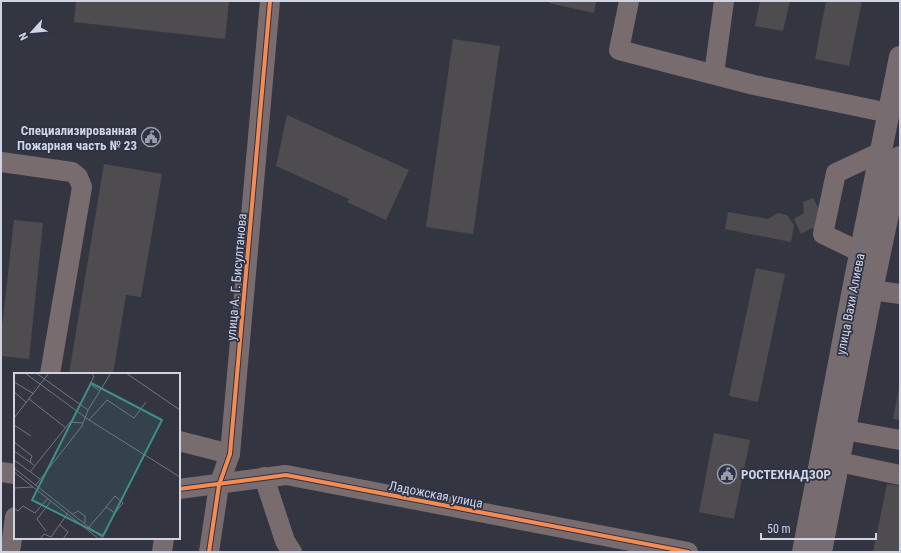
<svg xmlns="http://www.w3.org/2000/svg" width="901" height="553" viewBox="0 0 901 553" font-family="'Roboto Condensed',sans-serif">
  <rect width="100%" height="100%" fill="#333641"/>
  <g fill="#4e4c4f">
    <path d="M76,1H229L225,39L74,22Z"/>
    <path d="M549,1H596L594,13L549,3Z"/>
    <path d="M760,1H790L783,31L755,26Z"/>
    <path d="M826,1H862L849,66L815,59Z"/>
    <path d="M453,39L500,46L473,234L426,227Z"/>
    <path d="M287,115L409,170L386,220L347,202L349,199L276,166Z"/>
    <path d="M104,164L162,174L141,297L126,295L113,374H69Z"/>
    <path d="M813,198L828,225L818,231L812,228L801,234L794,219L804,213L803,202Z"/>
    <path d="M728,212L768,219L778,213L787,215L794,225L791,242L725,229Z"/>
    <path d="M14,220L43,223L29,359L1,356V336Z"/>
    <path d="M756,268L785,274L758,402L729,396Z"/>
    <path d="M899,388H900V420L893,419Z"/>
    <path d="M714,433L750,440L734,519L699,512Z"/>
    <path d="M887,484L900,486V552H873Z"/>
  </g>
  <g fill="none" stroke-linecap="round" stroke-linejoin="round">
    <g stroke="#786c6e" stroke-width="20">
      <path d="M629,1L619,50L754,85L889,113"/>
      <path d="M714,74L724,1"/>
      <path d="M1,162L72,172L78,177L82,187L50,374"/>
      <path d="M860,252L823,234L836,173L881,152"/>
      <path d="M872,290L900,294"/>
      <path d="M845,430L900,440"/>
      <path d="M179,441L230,454"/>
      <path d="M839,462L900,475"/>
      <path d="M1,472L15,474"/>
      <path d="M264,477L285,541L292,552"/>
      <path d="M179,489L286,475L688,552"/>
      <path d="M8,552L11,546L15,517"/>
      <path d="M162,552L164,538"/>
      <path d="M209,552L219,485L230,454L270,1"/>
    </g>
    <g stroke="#776d71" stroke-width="22">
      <path d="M803,552L855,279L900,57"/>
      <path d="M821,552L872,290L900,157"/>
    </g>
    <g stroke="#2d3247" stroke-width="6">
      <g id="cycleway">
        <path d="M179,489L286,475L688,552"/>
        <path d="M209,552L219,485L230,454L270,1"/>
      </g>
    </g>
    <use href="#cycleway" stroke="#f68b52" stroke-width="4"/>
  </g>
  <defs>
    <g id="civic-ring" transform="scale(1)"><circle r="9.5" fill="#2d3247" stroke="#999daa" stroke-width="1.5"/><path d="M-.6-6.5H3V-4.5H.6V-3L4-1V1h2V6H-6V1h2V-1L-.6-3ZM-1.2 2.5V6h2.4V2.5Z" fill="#999daa"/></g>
  </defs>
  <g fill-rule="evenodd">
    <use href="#civic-ring" x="151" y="137"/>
    <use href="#civic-ring" x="727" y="474"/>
  </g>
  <g text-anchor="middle" stroke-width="3.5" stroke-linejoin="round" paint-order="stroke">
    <g font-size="13" font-weight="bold" fill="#d0d4e2" stroke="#2d3247" text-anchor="end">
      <text x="137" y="135">Специализированная<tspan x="137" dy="15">Пожарная часть № 23</tspan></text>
      <text x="741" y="479" text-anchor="start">РОСТЕХНАДЗОР</text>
    </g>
    <g font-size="13" fill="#d0d4e2" stroke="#2d3247">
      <text transform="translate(236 277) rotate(-85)" y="5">улица А. Г. Бисултанова</text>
      <text transform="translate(850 304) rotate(-79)" y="5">улица Вахи Алиева</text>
      <text transform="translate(436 494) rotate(11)" y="5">Ладожская улица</text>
    </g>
  </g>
  <g transform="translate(14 373)">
    <rect width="166" height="166" fill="#333641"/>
    <path fill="none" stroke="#727581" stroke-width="1" d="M11,0L75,47L166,104M22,0L74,37M78,0L80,4L76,11L86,18M112,0L166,37M0,9L20,21M0,19L13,30M15,26L52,55M0,45L35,0M75,47L93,27L120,45L132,29M0,52L17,63M0,69L18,83L16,89M0,78L20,92M0,87L26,106M0,95L90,166M0,99L85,166M16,99L56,49L69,50M21,113L68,53L74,37L97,0M0,115L19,114M0,135L4,138L9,133L21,140L34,125M59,141L64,138L71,143V150M46,152L54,159L49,166M75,154L88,139L92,134L101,123L109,130L101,140L92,134M32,158L23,146L37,128M26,166L30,161L37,164L54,140"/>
    <path fill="#3f8e8b" fill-opacity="0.15" stroke="#3f8e8b" stroke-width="2" d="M77,10L148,47L89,163L18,127Z"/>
    <rect width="166" height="166" fill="none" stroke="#d0d4e2" stroke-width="2"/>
  </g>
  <rect width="901" height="553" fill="none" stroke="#d0d4e2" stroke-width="4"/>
  <g transform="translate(32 32) rotate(243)" stroke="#2d3247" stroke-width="3" paint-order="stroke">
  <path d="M0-3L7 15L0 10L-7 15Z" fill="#d0d4e2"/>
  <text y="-6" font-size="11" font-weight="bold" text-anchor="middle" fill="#d0d4e2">N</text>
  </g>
  <path d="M761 533v6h115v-6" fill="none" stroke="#d0d4e2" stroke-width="2"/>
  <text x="767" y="533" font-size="12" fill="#d0d4e2" stroke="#2d3247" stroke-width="3" paint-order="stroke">50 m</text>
</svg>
